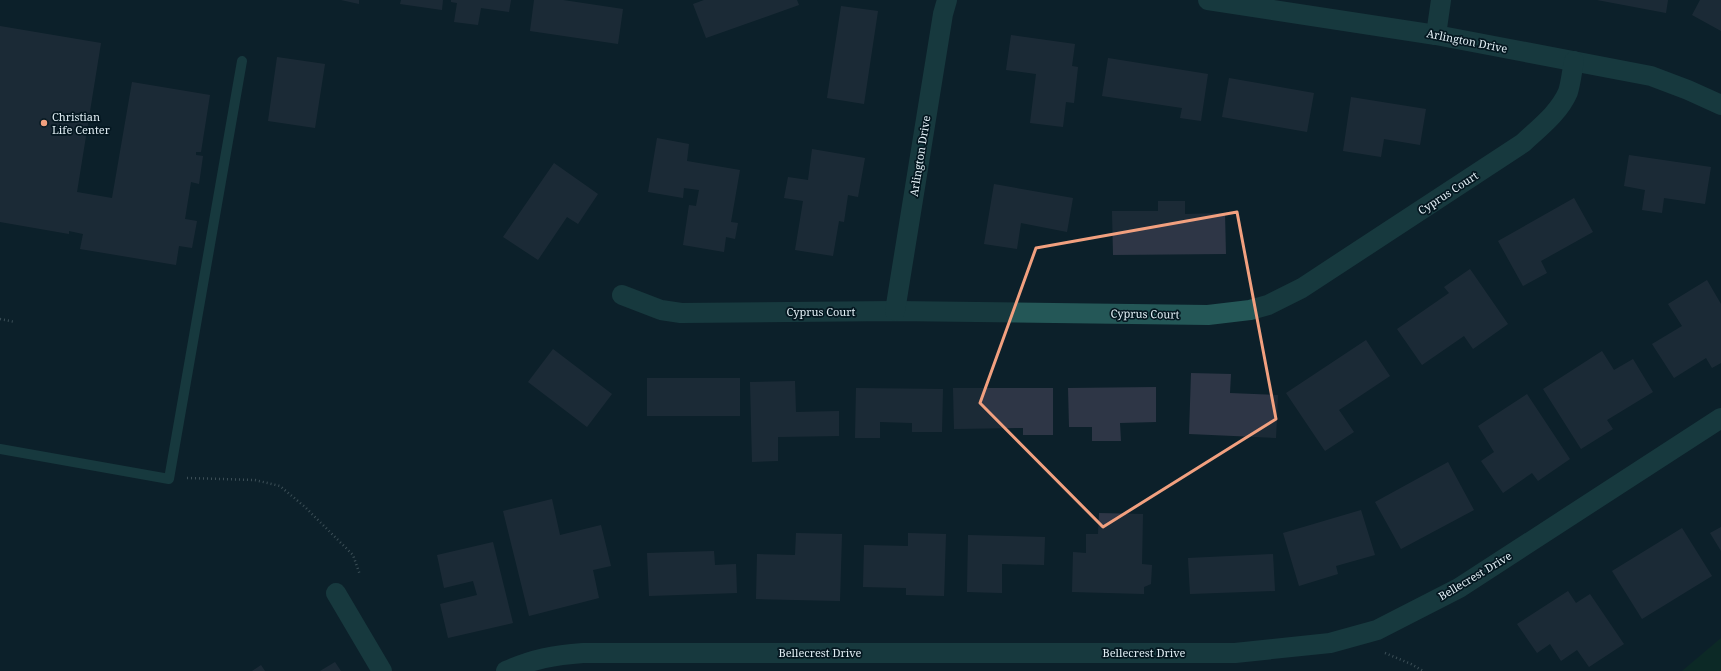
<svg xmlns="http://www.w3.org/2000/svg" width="1721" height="671" viewBox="0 0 1721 671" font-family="'Noto Serif',serif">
  <rect width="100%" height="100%" fill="#0c202a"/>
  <path fill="#0d3323" d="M1721,638V671H1682Z"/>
  <g fill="#2e3646">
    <path d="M341,0H359V4Z"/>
    <path d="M401,0H443L442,10L400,4Z"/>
    <path d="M451,0H511L509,12L481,8L478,25L454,22L457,3L451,2Z"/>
    <path d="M534,0H563L623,9L618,44L530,31Z"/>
    <path d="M704,0H797L799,5L706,38L693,4Z"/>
    <path d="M1597,0H1668L1666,13Z"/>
    <path d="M1700,0H1721V31L1692,15Z"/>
    <path d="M841,6L878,11L864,104L827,98Z"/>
    <path d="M0,26L101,43L77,192L112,198L132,82L210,95L201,152H196V155L203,156L199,184L191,182L185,219L197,221L192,248L179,246L176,265L80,249L83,234L69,231V234L0,222Z"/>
    <path d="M1011,35L1075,44L1072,66L1078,67L1074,103L1066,102L1063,127L1030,123L1036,74L1006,70Z"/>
    <path d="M277,57L325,64L315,128L268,121Z"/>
    <path d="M1108,58L1208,74L1201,121L1180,118L1182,108L1102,96Z"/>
    <path d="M1229,78L1314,93L1307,132L1222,117Z"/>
    <path d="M1351,97L1426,109L1420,145L1384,139L1381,157L1343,151Z"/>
    <path d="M657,138L689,144L687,161L740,170L731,222L738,223L735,239L726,237L724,252L683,245L689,205L696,206L699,190L684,188L683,198L648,192Z"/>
    <path d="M812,149L865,158L858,197L848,195L844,222L839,221L833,256L795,250L803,201L784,198L788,177L808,180Z"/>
    <path d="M1629,155L1711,167L1705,204L1664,198L1662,213L1642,210L1645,190L1624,186Z"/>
    <path d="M554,163L598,194L578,224L567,217L538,260L503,237Z"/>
    <path d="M994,184L1073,198L1067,232L1021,223L1017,249L984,244Z"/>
    <path d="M1574,198L1593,232L1541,261L1547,273L1523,286L1498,241Z"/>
    <path d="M1158,201H1185V214L1225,213L1226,254L1113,255L1112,211H1158Z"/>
    <path d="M1470,269L1508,324L1473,349L1464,336L1422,365L1397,329L1449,293L1444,287Z"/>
    <path d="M1707,280L1721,304V363L1712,368L1706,358L1674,378L1652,344L1682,326L1668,304Z"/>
    <path d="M1366,340L1390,376L1339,410L1354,432L1325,451L1286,393Z"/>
    <path d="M553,349L612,394L587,427L528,382Z"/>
    <path d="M1602,351L1614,370L1633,359L1653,392L1607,420L1613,429L1581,449L1543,389Z"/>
    <path d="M1191,373L1231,374L1230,393L1278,395L1276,438L1189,434Z"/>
    <rect x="647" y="378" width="93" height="38"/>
    <path d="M795,381L796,412L839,411V436L778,437V461L752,462L750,382Z"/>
    <path d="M1156,387V422L1120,423L1121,441H1092V427H1069L1068,388Z"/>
    <path d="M856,388L943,389L942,432H912V423L880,422V438H855Z"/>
    <path d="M953,388H1053V435H1023V428L954,429Z"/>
    <path d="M1527,394L1570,459L1538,481L1532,473L1503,493L1481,461L1494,452L1478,426Z"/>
    <path d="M1448,462L1474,510L1401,549L1375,502Z"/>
    <path d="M552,499L560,535L601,525L611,566L593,570L599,598L529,616L503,511Z"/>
    <path d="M1361,510L1375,555L1336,566L1338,574L1299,586L1283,533Z"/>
    <path d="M1099,513L1143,514L1142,564L1152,565L1151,584L1144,587V594L1072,592L1073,552L1086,553V534H1098Z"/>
    <path d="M1721,527V551L1710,533Z"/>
    <path d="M1682,528L1712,576L1642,619L1612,571Z"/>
    <path d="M796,533L842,534L840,601L756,599L757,554L795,555Z"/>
    <path d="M908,533L946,534L944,596L906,595V588L863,587L864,545L908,546Z"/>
    <path d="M968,535L1045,537L1044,565L1002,564V593L967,592Z"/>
    <path d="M493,542L513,623L448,638L440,604L477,595L473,581L444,588L437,555Z"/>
    <path d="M714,551L715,565L736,564L737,593L649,596L647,553Z"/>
    <path d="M1273,554L1275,591L1190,594L1188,558Z"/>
    <path d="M1568,591L1576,603L1590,594L1624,644L1589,667L1577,650L1561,661L1550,644L1537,653L1517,624Z"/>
    <path d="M335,662L341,671H320Z"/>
    <path d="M261,665L265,671H252Z"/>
  </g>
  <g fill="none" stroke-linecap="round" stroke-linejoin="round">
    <g stroke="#75868e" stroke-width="2.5" stroke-dasharray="1 3" stroke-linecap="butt">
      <path d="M0,319L15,322"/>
      <path d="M187,478L255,480L280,486L305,507L353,555L360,575"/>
      <path d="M1385,653L1411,664L1423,671"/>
    </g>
    <path stroke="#245757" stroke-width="10" d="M0,449L169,479L242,61"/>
    <g stroke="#245757" stroke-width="20">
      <path d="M1208,0L1436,35L1651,76L1688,90L1721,105"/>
      <path d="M1436,35L1441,0"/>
      <path d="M622,295L661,310L681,313L895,311L1208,315L1250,310L1268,305L1302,288L1523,143C1539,128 1559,113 1568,92C1571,82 1572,71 1574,61"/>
      <path d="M895,311L943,14L947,0"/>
      <path d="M336,593L382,671"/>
      <path d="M506,671C533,659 554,655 583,653H1235L1330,643L1377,630L1459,588L1721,418"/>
    </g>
  </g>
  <path d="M0 0H1721V671H0ZM1237,212L1276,419L1103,527L980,403L1036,248Z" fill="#0c202a" fill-opacity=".55" fill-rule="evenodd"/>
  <path fill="none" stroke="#f2a07f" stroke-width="3" stroke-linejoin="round" d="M1237,212L1276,419L1103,527L980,403L1036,248Z"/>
  <circle fill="#f2a07f" stroke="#041720" stroke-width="1.5" cx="44" cy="123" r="4"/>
  <g text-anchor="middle" stroke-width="3.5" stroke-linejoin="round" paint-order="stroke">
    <g font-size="11" fill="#e1eef4" stroke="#041720">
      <text transform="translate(1467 41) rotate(11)" y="4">Arlington Drive</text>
      <text transform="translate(920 156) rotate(-81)" y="4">Arlington Drive</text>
      <text transform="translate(1448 193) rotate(-33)" y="4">Cyprus Court</text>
      <text x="821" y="316">Cyprus Court</text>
      <text transform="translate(1145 314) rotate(1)" y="4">Cyprus Court</text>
      <text transform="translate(1475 576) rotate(-31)" y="4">Bellecrest Drive</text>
      <text x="820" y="657">Bellecrest Drive</text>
      <text x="1144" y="657">Bellecrest Drive</text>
    </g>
    <g font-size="11" fill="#e1eef4" stroke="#041720" text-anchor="start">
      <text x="52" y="121">Christian<tspan x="52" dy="13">Life Center</tspan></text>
    </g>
  </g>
</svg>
